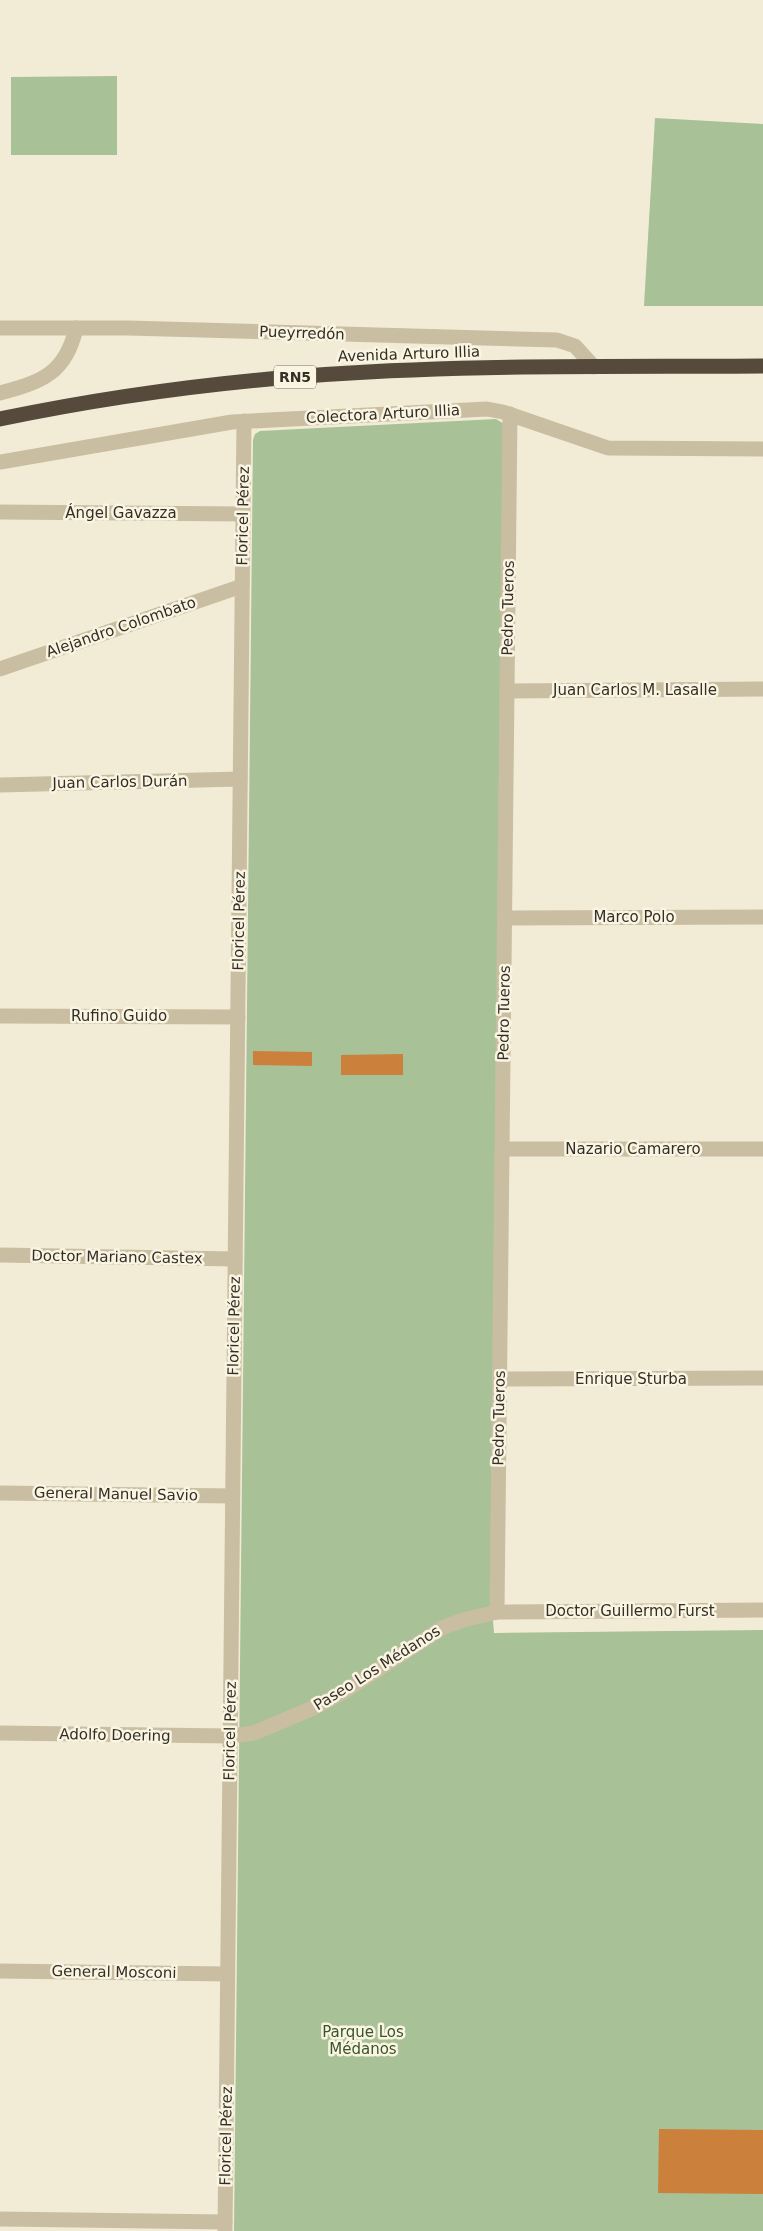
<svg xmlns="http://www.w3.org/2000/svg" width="763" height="2231" viewBox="0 0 763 2231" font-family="'DejaVu Sans',sans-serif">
  <rect width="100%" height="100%" fill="#f2ecd7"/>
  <g fill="#a8c196">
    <path d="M117,76V155H11V77Z"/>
    <path d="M655,118L763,124V306H644Z"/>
    <path d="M496,419L504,424L491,1595L494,1633L763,1630V2231H234L253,440L255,434L260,431Z"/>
  </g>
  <g fill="#cb813b">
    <path d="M253,1051L312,1052V1066L253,1065Z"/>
    <path d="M403,1054V1075H341V1055Z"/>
    <path d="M659,2129L763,2130V2194L658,2193Z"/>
  </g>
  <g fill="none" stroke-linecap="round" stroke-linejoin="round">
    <g stroke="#cabea2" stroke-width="15">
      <path d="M0,328H128L557,340L575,346L594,367"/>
      <path d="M0,393C42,382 66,373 76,328"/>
      <path d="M0,462L232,422L487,409L503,412L608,448L763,449"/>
      <path d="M0,512L243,514"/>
      <path d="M0,669L242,586"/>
      <path d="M507,691L763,689"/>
      <path d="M0,785L240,779"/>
      <path d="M505,918L763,917"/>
      <path d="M0,1016L238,1017"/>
      <path d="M503,1149H763"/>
      <path d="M0,1255L235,1259"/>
      <path d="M500,1379L763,1378"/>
      <path d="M0,1493L232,1496"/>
      <path d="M497,1612L510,414"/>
      <path d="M0,1733L230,1736L254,1733L313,1708L342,1693L442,1628L463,1620L497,1612L763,1610"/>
      <path d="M0,1971L227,1974"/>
      <path d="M0,2219L225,2222"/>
      <path d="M225,2231L244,421"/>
    </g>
    <path stroke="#564a3c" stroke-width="15" d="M0,419C101,398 202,384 305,376C457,364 610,367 763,366"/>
  </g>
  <g text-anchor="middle" stroke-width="5" stroke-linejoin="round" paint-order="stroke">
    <rect fill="#faf5e3" stroke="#6f6a5e" stroke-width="1" x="274" y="365.5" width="42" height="23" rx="4"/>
    <g font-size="14" font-weight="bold" fill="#342e25">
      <text x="295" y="382">RN5</text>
    </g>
    <g font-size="15" fill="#342e25" stroke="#faf5e3">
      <text transform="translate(302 333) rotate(2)" y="5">Pueyrredón</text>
      <text transform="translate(409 354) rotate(-2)" y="5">Avenida Arturo Illia</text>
      <text transform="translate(383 414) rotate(-3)" y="5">Colectora Arturo Illia</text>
      <text x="121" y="518">Ángel Gavazza</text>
      <text transform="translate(243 516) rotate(-89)" y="5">Floricel Pérez</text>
      <text transform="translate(508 608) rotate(-89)" y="5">Pedro Tueros</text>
      <text transform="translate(121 627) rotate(-19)" y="5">Alejandro Colombato</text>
      <text x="635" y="695">Juan Carlos M. Lasalle</text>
      <text transform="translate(120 782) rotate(-1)" y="5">Juan Carlos Durán</text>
      <text x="634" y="922">Marco Polo</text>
      <text transform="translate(239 921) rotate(-89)" y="5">Floricel Pérez</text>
      <text transform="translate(504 1013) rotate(-89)" y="5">Pedro Tueros</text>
      <text x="119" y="1021">Rufino Guido</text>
      <text x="633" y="1154">Nazario Camarero</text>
      <text transform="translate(117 1257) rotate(1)" y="5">Doctor Mariano Castex</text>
      <text transform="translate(234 1326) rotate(-89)" y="5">Floricel Pérez</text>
      <text x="631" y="1384">Enrique Sturba</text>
      <text transform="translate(499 1418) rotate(-89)" y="5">Pedro Tueros</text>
      <text transform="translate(116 1494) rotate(1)" y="5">General Manuel Savio</text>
      <text x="630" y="1616">Doctor Guillermo Furst</text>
      <text transform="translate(377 1668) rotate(-32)" y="5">Paseo Los Médanos</text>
      <text transform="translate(230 1731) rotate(-89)" y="5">Floricel Pérez</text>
      <text transform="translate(115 1735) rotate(1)" y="5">Adolfo Doering</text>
      <text transform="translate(114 1972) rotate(1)" y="5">General Mosconi</text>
      <text transform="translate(226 2136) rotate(-89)" y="5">Floricel Pérez</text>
    </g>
    <g font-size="15" fill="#395428" stroke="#faf5e3">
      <text x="363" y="2037">Parque Los<tspan x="363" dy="17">Médanos</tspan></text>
    </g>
  </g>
</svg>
